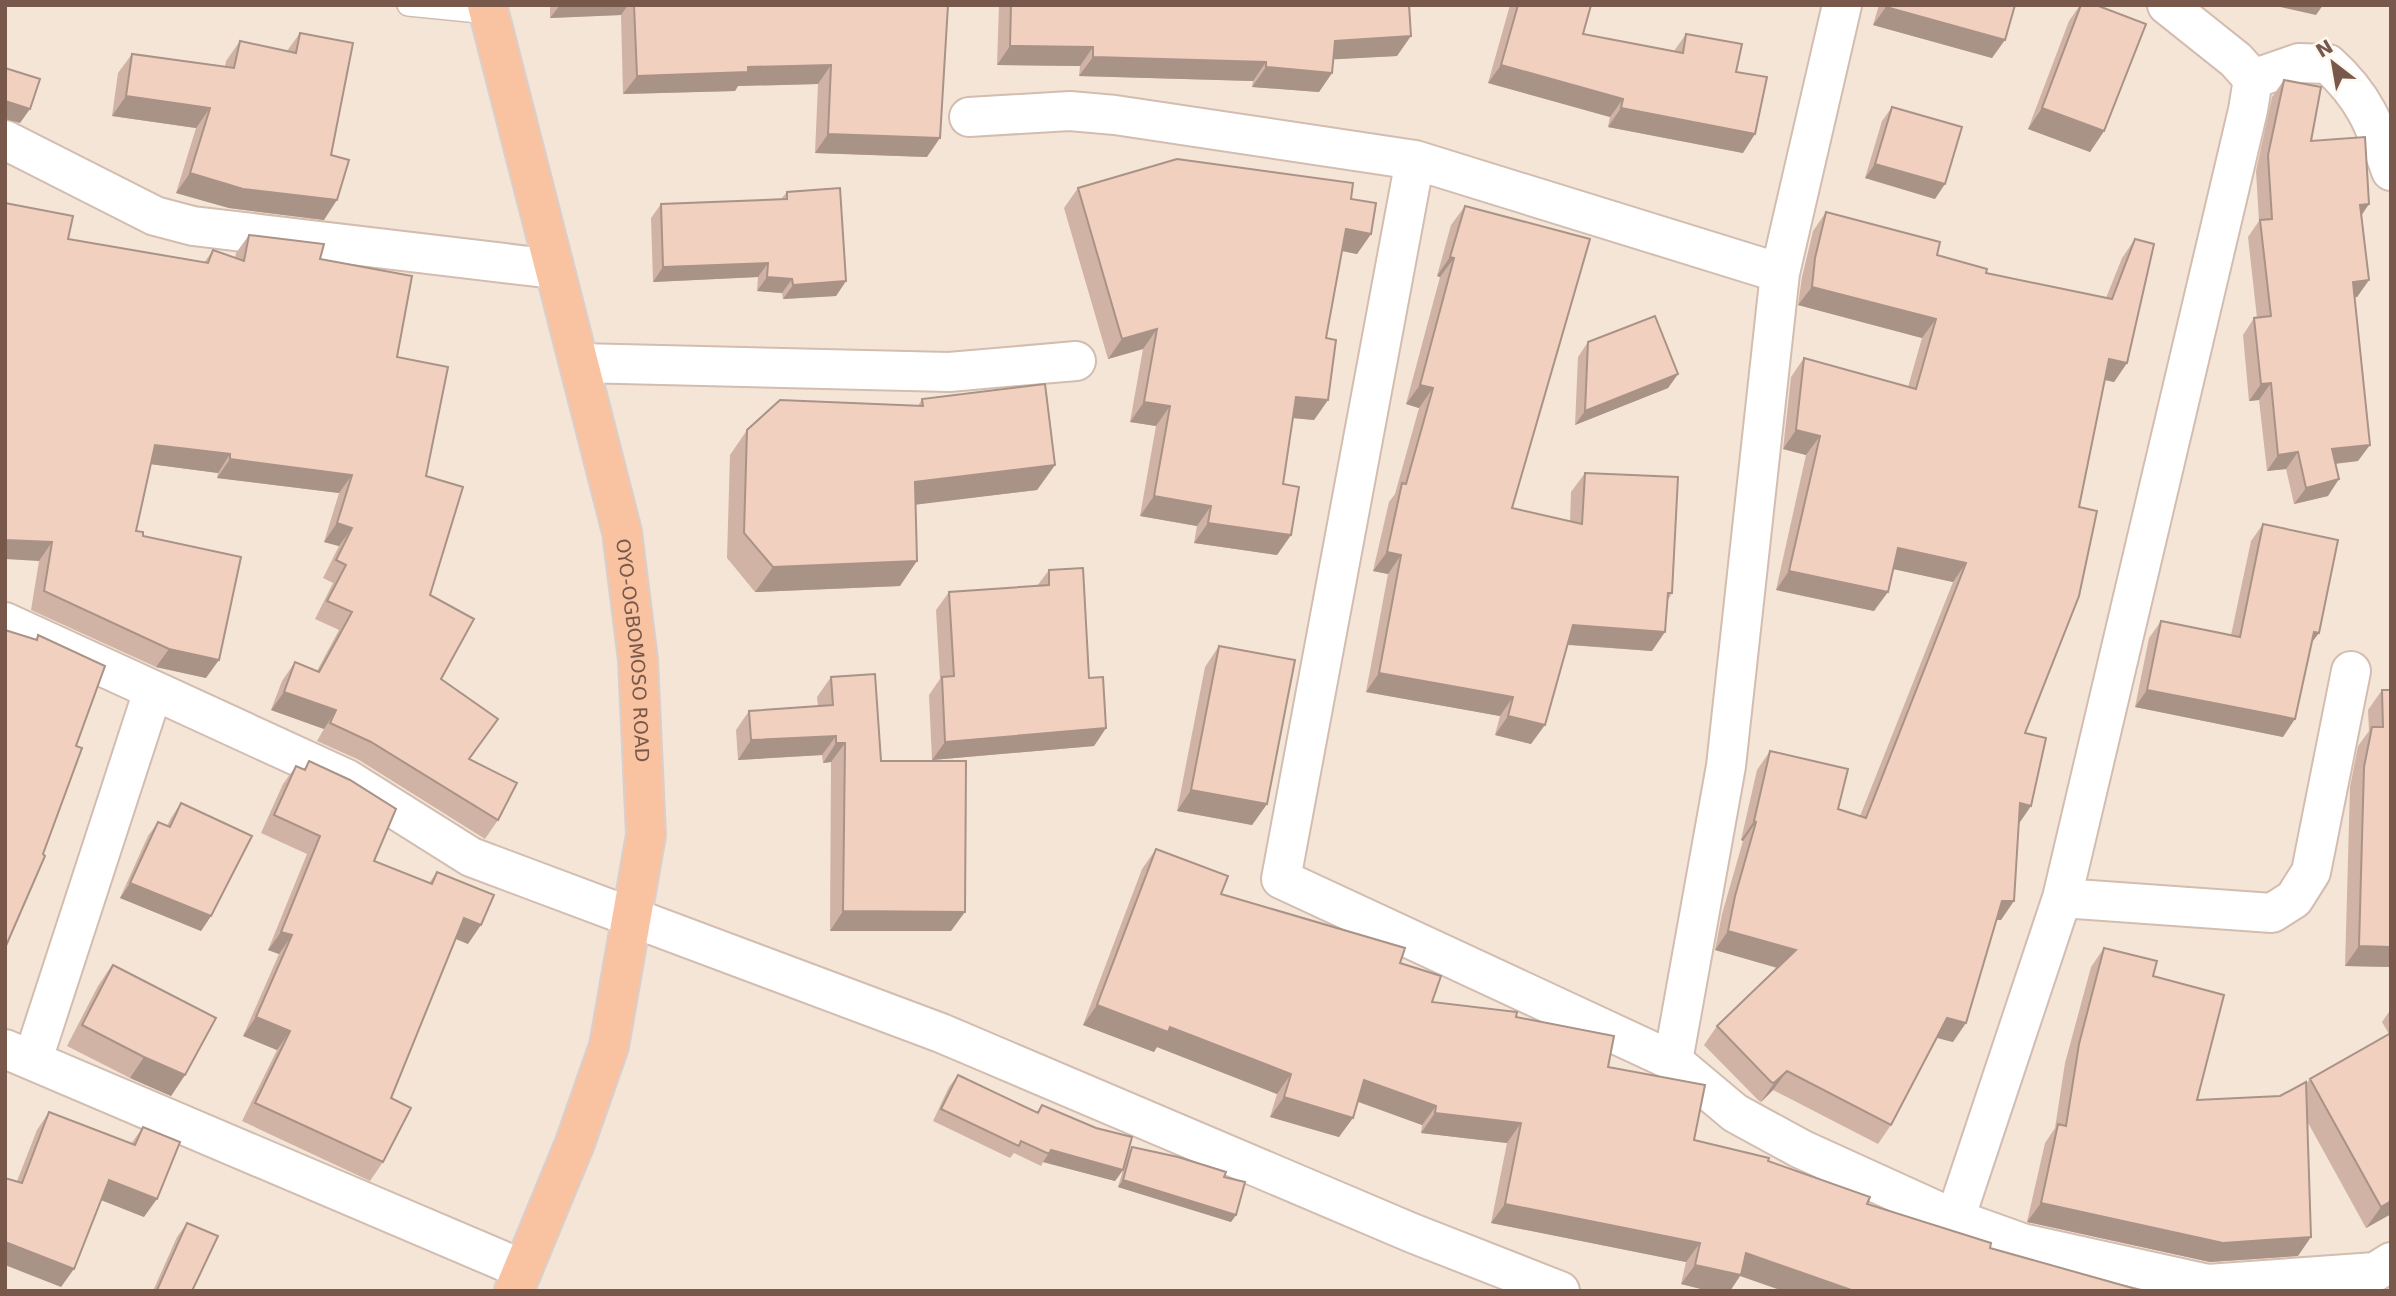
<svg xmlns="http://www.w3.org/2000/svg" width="2396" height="1296" font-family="'DejaVu Sans',sans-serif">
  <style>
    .residential { fill: #f5e5d6 }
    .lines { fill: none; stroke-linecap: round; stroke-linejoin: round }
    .service-casing { stroke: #d2bdb0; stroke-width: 24 }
    .minor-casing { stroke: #d2bdb0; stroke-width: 42 }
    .trunk-casing { stroke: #d9d0cd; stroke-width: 42 }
    .service { stroke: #fff; stroke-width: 21 }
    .minor { stroke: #fff; stroke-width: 38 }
    .trunk { stroke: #f9c2a0; stroke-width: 38 }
    .wall { fill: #d0b3a5 }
    .shaded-wall { fill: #a99286 }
    .building { fill: #f2d0c0; stroke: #a99286; stroke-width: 2 }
    .labels { text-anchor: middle; stroke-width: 7; stroke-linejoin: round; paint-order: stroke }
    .street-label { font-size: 19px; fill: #78584b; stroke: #fff8ef }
  </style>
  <rect width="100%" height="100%" fill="#fdf3e8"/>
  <path class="residential" d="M5,5H2391V1291H5Z"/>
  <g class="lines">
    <defs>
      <path id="service" d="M408,5L489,13"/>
      <path id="minor" d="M2253,79L2299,63L2328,64C2365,97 2375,126 2391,171
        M969,117L1070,111L1115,115L1415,160L1780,273L1726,766L1673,1061
        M5,140L155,216L193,226L554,269
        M1415,160L1281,879L1673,1061L1735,1113L1801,1149L1955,1219L2022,1243L2208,1284L2375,1272L2391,1262
        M1780,273L1842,5
        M579,363L949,372L1076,361
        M5,622L347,779L471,857L941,1033L1412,1233L1560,1291
        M2062,898L2272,913L2294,899L2311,872L2351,671
        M5,1049L522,1269
        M33,1059L153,691
        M1955,1219L2062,898L2248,110L2253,79L2236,60L2167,5"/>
      <g id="trunk">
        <path id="s1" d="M487,5L622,532L638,660L646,835L609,1046L575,1143L514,1291"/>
      </g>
    </defs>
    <use href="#service" class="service-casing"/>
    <use href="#minor" class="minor-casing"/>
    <use href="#trunk" class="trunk-casing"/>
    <use href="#service" class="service"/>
    <use href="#minor" class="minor"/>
    <use href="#trunk" class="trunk"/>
  </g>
  <path class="wall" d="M550,5H948L927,157L815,153L818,84L738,86L735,91L623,94L621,15L550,18Z
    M999,5H1409L1397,56L1334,59L1332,73L1319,92L1252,87L1253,81L1079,76L1080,66L997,65Z
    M1510,5H1591L1583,34L1674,51L1686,34L1736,72L1743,153L1608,127L1610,117L1488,83Z
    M1879,5H2015L1992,58L1873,25Z
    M2080,5H2096L2104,131L2090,152L2028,129L2069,21Z
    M300,33L331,155L324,220L229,208L176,193L196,128L112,116L118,73L132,54L225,66L226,61L240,41L287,51Z
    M2284,80L2311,141L2369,204L2362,215L2369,280L2357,297H2354L2358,461L2336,464L2328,496L2294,504L2286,469L2267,471L2259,400L2249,401L2243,335L2254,318H2257L2248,237L2259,221L2256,171L2272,97Z
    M1892,107L1935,199L1865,178L1882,121Z
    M1078,188L1351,199L1371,234L1357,254L1342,251L1326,338L1328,400L1314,420L1293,418L1283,484L1291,535L1277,555L1194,543L1197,526L1140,516L1156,426L1130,422L1143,349L1108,359L1064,208Z
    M787,192L846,281L836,296L783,299L782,293L757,291L758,277L653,282L651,218L661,204L781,199Z
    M1465,206L1512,508L1570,522L1571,492L1585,473L1672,593L1668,600L1652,651L1567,645L1531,744L1495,735L1500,716L1366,692L1388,574L1373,571L1389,502L1395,494L1419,408L1406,404L1440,277L1437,276L1451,225Z
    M1826,212L1986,273L2106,298L2122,258L2135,239L2127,363L2114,382L2105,380L2025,733L2019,824L2001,920H1996L1953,1042L1937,1038L1891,1125L1878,1144L1773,1090L1761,1102L1758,1100L1704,1045L1717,1026L1777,968L1715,950L1722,914L1743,841L1741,840L1757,770L1770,751L1838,809L1860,816L1953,582L1893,569L1874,611L1776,590L1806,455L1783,449L1791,377L1804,358L1908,387L1922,338L1798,305L1802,277L1813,231Z
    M249,235L320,259L397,357L426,476L430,595L441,679L470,759L498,820L485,839L359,760L317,741L324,729L271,710L282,681L295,662L317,671L339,630L315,619L333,583L323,578L339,546L324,542L339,493L217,478L218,473L151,464L136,531L143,536L206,678L156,667L31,610L39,561L68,239L204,263L213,250L235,258L236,253Z
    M1588,342L1678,374L1668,388L1575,425L1578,357Z
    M922,399L1055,465L1037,490L916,504L900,586L755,592L727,558L730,455L747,430L918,406Z
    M2263,524L2319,633L2311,643L2283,737L2135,707L2149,638L2161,621L2231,635L2251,541Z
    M1049,570L1089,678L1106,728L1094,746L932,760L929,695L940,679L936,610L949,592L1037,586Z
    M1219,646L1267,804L1252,825L1177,811L1205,667Z
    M831,677L881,761L951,931H830L831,762L823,763L822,755L738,760L736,730L749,711L818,706L817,697Z
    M2382,690H2391V967L2345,966L2350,787L2358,746L2369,731L2368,710Z
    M309,761L374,861L429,883L437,872L468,944L456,939L391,1098L383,1162L370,1181L242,1121L277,1050L243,1036L279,954L268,950L307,854L261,833L283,784L296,766L304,769Z
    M181,803L211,916L201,931L120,898L148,836L158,822L167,826L171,818Z
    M1156,849L1221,894L1400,963L1432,1002L1516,1017L1608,1067L1694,1140L1740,1276L1730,1291H1709L1681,1284L1686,1262L1491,1223L1507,1143L1421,1133L1422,1125L1358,1102L1339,1137L1270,1117L1277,1094L1157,1047L1154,1052L1083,1025L1142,869Z
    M2104,948L2153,976L2197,1100L2280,1096L2306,1084L2310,1079L2389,1034L2382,1022L2391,1009V1214L2366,1228L2307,1121L2298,1256L2210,1262L2027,1222L2045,1143L2055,1128L2065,1063L2091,967Z
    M112,965L185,1075L171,1096L130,1078L67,1046L98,986Z
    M958,1075L1037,1112L1042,1105L1127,1154L1132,1147L1224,1177L1236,1215L1231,1222L1118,1187L1123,1170L1115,1181L1043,1162L1041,1166L1014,1153L1010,1158L933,1121L949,1087Z
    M49,1112L131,1144L143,1127L144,1217L101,1200L61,1287L17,1181L37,1130Z
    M187,1223L192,1291H153L177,1237Z"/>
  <path class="shaded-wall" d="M560,5H628L621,15L550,18Z
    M2272,5H2323L2316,15Z
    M1886,7L2005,40L1992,58L1873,25Z
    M1411,36L1397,56L1322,60L1335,41Z
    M1010,46L1093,47L1080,66L997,65Z
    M1093,57L1266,62L1253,81L1079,76Z
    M831,65L818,84L738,86L735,91L623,94L637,76L748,67Z
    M1501,65L1623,99L1610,117L1488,83Z
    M1266,67L1332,73L1319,92L1252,87Z
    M126,96L210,108L196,128L112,116Z
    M5,101L30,109L20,123L5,119Z
    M1621,108L1755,134L1743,153L1608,127Z
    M2042,108L2104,131L2090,152L2028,129Z
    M828,134L940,138L927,157L815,153Z
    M1875,164L1945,184L1935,199L1865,178Z
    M190,173L337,200L324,220L229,208L176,193Z
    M2369,204L2357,221L2360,205Z
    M1346,229L1371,234L1357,254L1332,249Z
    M1450,257L1454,258L1440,277L1437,276Z
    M768,263L758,277L653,282L663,267Z
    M767,277L792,279L782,293L757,291Z
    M2369,280L2357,297L2341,299L2353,282Z
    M846,281L836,296L783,299L793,285Z
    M1812,287L1936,319L1922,338L1798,305Z
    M1157,329L1143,349L1108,359L1122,339Z
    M2109,359L2127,363L2114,382L2096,378Z
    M1678,374L1668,388L1575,425L1585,411Z
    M2271,383L2259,400L2249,401L2261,384Z
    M1420,385L1433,388L1419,408L1406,404Z
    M1296,397L1328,400L1314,420L1282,417Z
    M1144,402L1170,406L1156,426L1130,422Z
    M1796,430L1820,436L1806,455L1783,449Z
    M155,445L230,454L218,473L142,463Z
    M2370,445L2358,461L2321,465L2332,449Z
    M2298,452L2286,469L2267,471L2278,455Z
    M230,459L352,475L339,493L217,478Z
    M1055,465L1037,490L897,507L915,482Z
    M2339,479L2328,496L2294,504L2306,488Z
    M1154,496L1211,506L1197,526L1140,516Z
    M337,523L352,528L339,546L324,542Z
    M1208,523L1291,535L1277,555L1194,543Z
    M5,540L52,542L39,561L5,559Z
    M1898,548L1966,563L1953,582L1884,567Z
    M1387,552L1401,555L1388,574L1373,571Z
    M917,561L900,586L755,592L773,567Z
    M1789,571L1888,592L1874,611L1776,590Z
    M1573,625L1665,632L1652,651L1560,644Z
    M2314,632L2319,633L2306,650Z
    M169,649L219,660L206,678L156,667Z
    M1379,673L1513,697L1500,716L1366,692Z
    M2147,690L2295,719L2283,737L2135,707Z
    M284,692L336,710L324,729L271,710Z
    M1508,716L1545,725L1531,744L1495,735Z
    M1106,728L1094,746L932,760L945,742Z
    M836,736L822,755L738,760L751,740Z
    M836,743H845L831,762L823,763Z
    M1191,790L1267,804L1252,825L1177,811Z
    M2020,803L2031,806L2018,825Z
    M1754,821L1756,822L1743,841L1741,840Z
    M130,883L211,916L201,931L120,898Z
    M2002,901H2014L2001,920H1989Z
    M843,911L965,912L951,931H830Z
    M464,918L481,925L468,944L451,937Z
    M1728,931L1796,950L1782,969L1715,950Z
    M281,932L292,935L279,954L268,950Z
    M2359,946L2391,947V967L2345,966Z
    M1097,1005L1170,1027L1291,1074L1277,1094L1157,1047L1154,1052L1083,1025Z
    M256,1017L290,1031L277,1050L243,1036Z
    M1947,1018L1966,1023L1953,1042L1934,1037Z
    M144,1057L185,1075L171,1096L130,1078Z
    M1787,1071L1773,1090L1761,1102L1774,1083Z
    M1364,1080L1436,1106L1422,1125L1351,1099Z
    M1284,1097L1353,1118L1339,1137L1270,1117Z
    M1435,1113L1521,1123L1507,1143L1421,1133Z
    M1051,1150L1123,1170L1115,1181L1043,1162Z
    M109,1180L157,1199L144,1217L96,1198Z
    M1123,1180L1236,1215L1231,1222L1118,1187Z
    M2391,1201V1214L2366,1228L2381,1207Z
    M2041,1203L2311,1237L2298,1256L2210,1262L2027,1222Z
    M1505,1204L1700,1243L1686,1262L1491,1223Z
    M5,1242L74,1269L61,1287L5,1265Z
    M1746,1253L1854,1291H1783L1740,1276L1730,1291H1709L1681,1284L1695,1265Z"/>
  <path class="building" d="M634,5H948L940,138L828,134L831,65L748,67V72L637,76Z
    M1011,5H1409L1411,36L1335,41L1332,73L1266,67V62L1093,57V47L1010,46Z
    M1518,5H1591L1583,34L1683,53L1686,34L1742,44L1736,72L1767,77L1755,134L1621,108L1623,99L1501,65Z
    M1886,5H2015L2005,40L1886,7Z
    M2081,5H2096L2146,24L2104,131L2042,108Z
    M300,33L353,43L331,155L349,160L337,200L243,189L190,173L210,108L126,96L132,54L234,68L240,41L296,53Z
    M5,68L40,79L30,109L5,101Z
    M2284,80L2321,87L2311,141L2365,137L2369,204L2360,205L2369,280L2353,282L2370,445L2332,449L2339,479L2306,488L2298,452L2278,455L2271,383L2261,384L2254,318L2271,316L2260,220L2272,219L2268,155Z
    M1892,107L1962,127L1945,184L1875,164Z
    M1177,159L1353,183L1351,199L1376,203L1371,234L1346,229L1326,338L1336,340L1328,400L1296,397L1283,484L1299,487L1291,535L1208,523L1211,506L1154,496L1170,406L1144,402L1157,329L1122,339L1078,188Z
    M840,188L846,281L793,285L792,279L767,277L768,263L663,267L661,204L787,199V192Z
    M5,203L73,216L68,239L208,263L213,250L244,261L249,235L324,244L320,259L412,276L397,357L448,367L426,476L463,487L430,595L474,619L441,679L498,719L469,759L517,783L498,820L371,742L330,723L336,710L284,692L295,662L319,672L352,612L327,601L346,565L336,560L352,528L337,523L352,475L230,459V454L155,445L136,531L143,532V536L241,557L219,660L169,649L44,591L52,542L5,540Z
    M1465,206L1590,239L1512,508L1582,524L1585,473L1678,477L1672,593H1668L1665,632L1573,625L1545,725L1508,716L1513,697L1379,673L1401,555L1387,552L1402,483L1406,484L1433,388L1420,385L1454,258L1450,257Z
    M1826,212L1940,242L1937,255L1987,269L1986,273L2112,299L2135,239L2154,244L2127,363L2109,359L2079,507L2097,511L2079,596L2025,733L2046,738L2031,806L2020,803L2014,901H2002L1966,1023L1947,1018L1891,1125L1787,1071L1774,1083L1771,1082L1717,1026L1796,950L1728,931L1735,896L1756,822L1754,821L1770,751L1848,769L1838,809L1866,818L1966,563L1898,548L1888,592L1789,571L1820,436L1796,430L1804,358L1916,389L1936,319L1812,287L1815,258Z
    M1655,316L1678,374L1585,411L1588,342Z
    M1045,384L1055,465L915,482L917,561L773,567L744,533L747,430L780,400L923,406L922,399Z
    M2263,524L2338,540L2319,633L2314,632L2295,719L2147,690L2161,621L2240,637Z
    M1083,568L1089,678L1103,677L1106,728L945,742L942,677L954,676L949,592L1049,585V570Z
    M5,630L37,640L38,635L105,666L76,746L82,748L43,854L45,856L5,948Z
    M1219,646L1295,660L1267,804L1191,790Z
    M875,674L881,761H966L965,912L843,911L845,743H836V736L751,740L749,711L833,705L831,677Z
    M2382,690H2391V947L2359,946L2364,767L2372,727H2383Z
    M309,761L350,780L396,809L374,861L432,884L437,872L494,895L481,925L464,918L391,1098L411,1108L383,1162L255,1103L290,1031L256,1017L292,935L281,932L320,836L274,815L296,766L305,770Z
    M181,803L252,836L211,916L130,883L158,822L170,827Z
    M1156,849L1228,876L1221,894L1405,948L1400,963L1441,976L1432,1002L1517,1012L1516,1017L1614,1036L1608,1067L1705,1085L1694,1140L1769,1158L1768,1161L1870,1197L1867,1204L1991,1243L1990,1248L2143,1291H1854L1746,1253L1741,1275L1695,1265L1700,1243L1505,1204L1521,1123L1435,1113L1436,1106L1364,1080L1353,1118L1284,1097L1291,1074L1170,1027L1168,1032L1097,1005Z
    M2104,948L2157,961L2153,976L2224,995L2197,1100L2280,1096L2306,1082L2311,1237L2223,1243L2041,1203L2058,1124L2066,1126L2079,1044Z
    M113,965L216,1018L185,1075L144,1057L82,1025Z
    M2391,1033V1201L2381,1207L2310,1079Z
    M958,1075L1038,1113L1042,1105L1096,1128L1132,1137L1123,1170L1051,1150L1049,1154L1021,1141L1019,1146L941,1109Z
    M49,1112L135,1145L143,1127L180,1142L157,1199L109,1180L74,1269L5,1242V1178L22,1183Z
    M1132,1147L1178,1157L1226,1172L1224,1177L1245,1182L1236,1215L1123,1180Z
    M187,1223L218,1236L192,1291H159L157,1290Z"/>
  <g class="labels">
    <g class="street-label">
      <text dy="7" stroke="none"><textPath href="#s1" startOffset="663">OYO-OGBOMOSO ROAD</textPath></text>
    </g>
  </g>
  <rect width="2396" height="1296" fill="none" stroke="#78584b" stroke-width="14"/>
  <g transform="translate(2333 63) rotate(329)" stroke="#fff8ef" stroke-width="5" paint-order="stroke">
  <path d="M0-5L12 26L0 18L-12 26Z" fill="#78584b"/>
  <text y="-10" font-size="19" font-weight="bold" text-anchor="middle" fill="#78584b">N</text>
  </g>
</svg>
